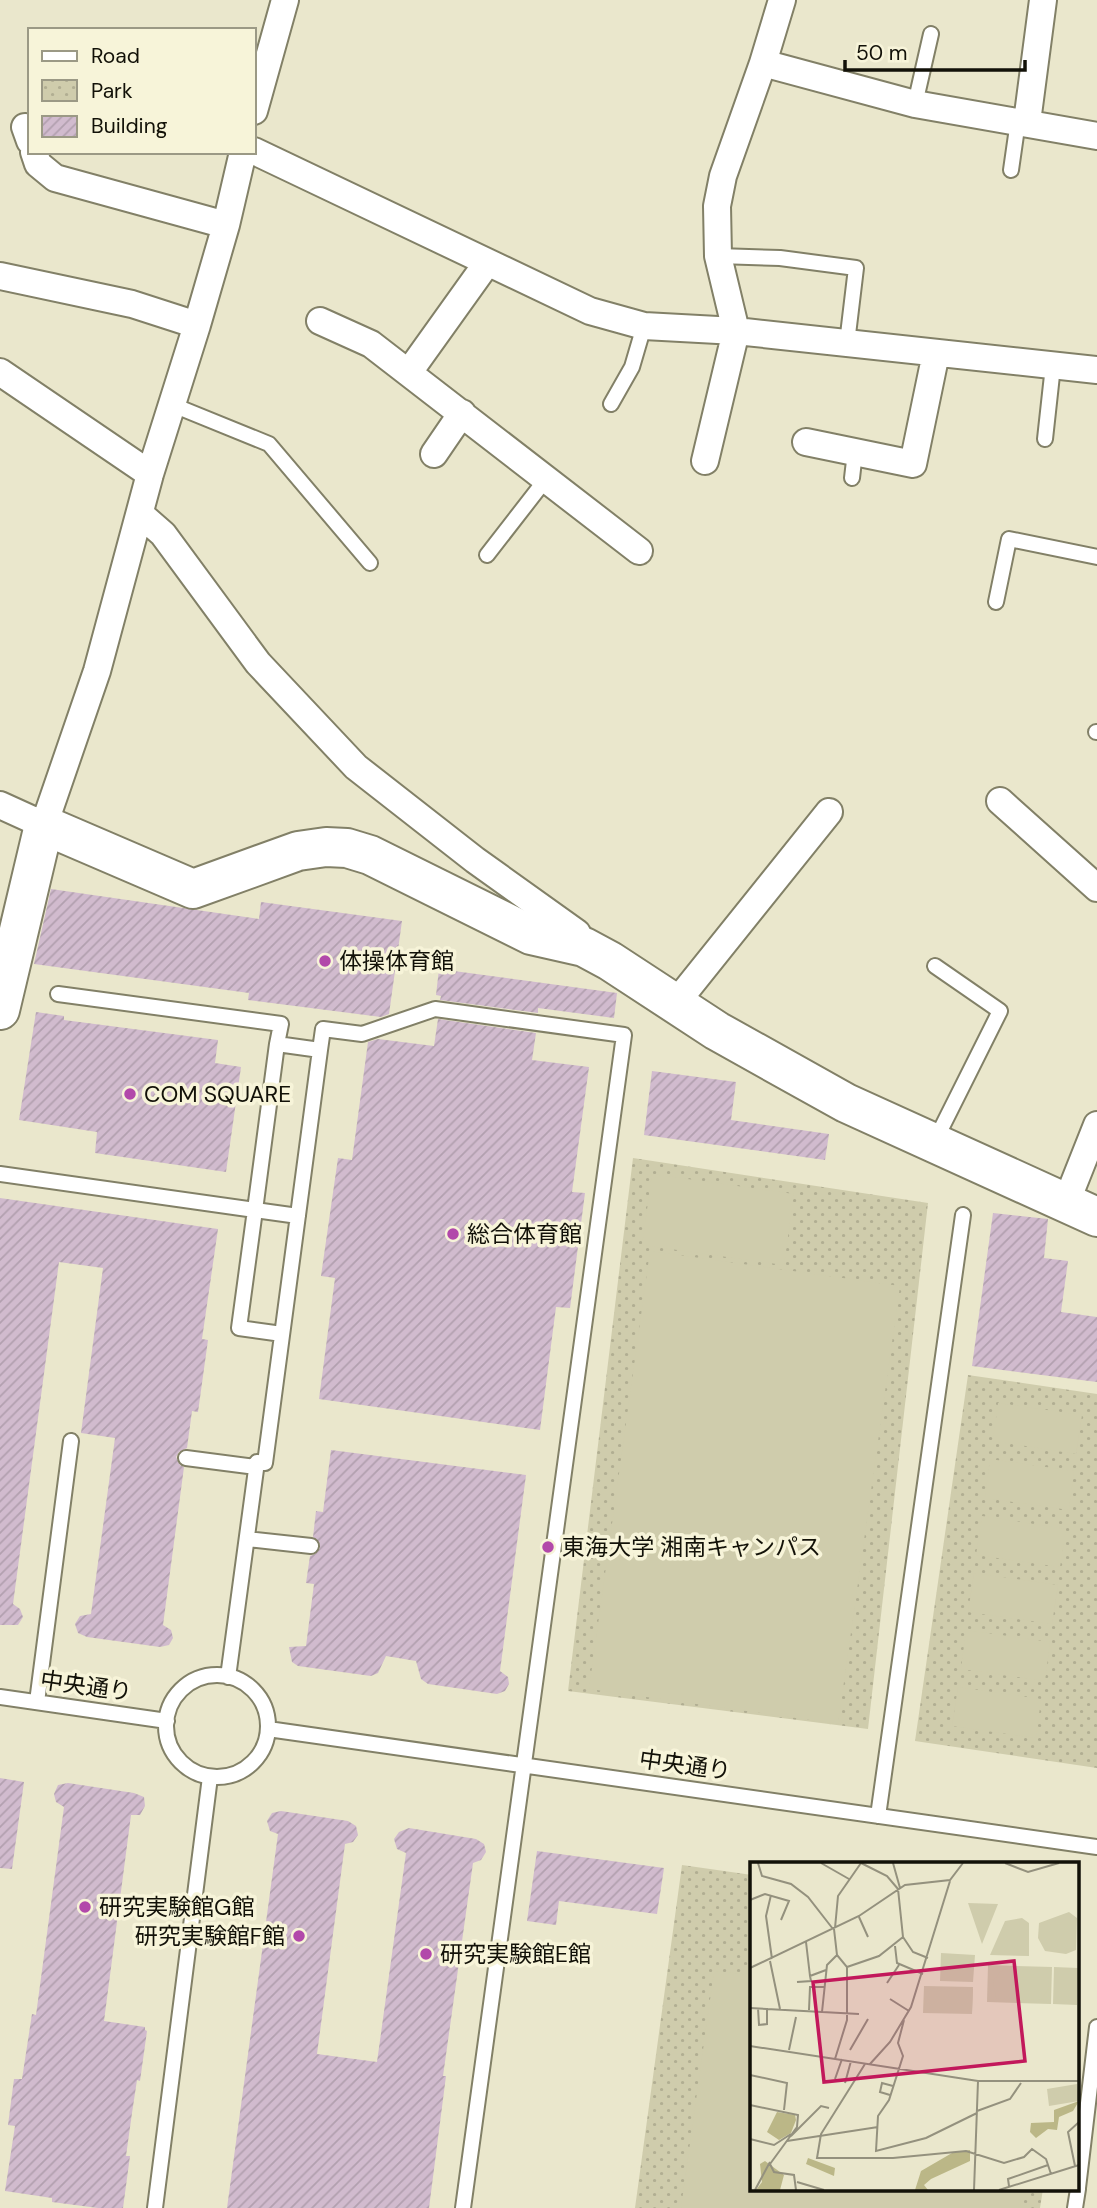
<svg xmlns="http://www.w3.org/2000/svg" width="1097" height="2208" font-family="'DM Sans','Noto Sans JP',sans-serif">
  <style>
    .park { fill: url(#park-dots) }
    .pitch { fill: #cfccac }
    .building { fill: url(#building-hatch) }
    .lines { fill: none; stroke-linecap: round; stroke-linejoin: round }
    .lane-casing { stroke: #828067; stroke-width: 18 }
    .street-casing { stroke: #828067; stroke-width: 30 }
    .secondary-casing { stroke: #828067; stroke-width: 42 }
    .lane { stroke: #fff; stroke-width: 14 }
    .street { stroke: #fff; stroke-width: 26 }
    .secondary { stroke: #fff; stroke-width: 38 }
    .poi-dot { fill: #b248aa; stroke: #f7f4d9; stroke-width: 2.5 }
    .labels { text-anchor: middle; stroke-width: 7; stroke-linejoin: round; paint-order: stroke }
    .poi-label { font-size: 23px; fill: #121108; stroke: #f7f4d9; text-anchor: start }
    .street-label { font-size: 23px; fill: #121108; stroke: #f7f4d9 }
    .inset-road { fill: none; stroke: #94917e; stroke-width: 2 }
    .view { fill: #c2185b; fill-opacity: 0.15; stroke: #c2185b; stroke-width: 3.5 }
    .inset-edge { fill: none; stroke: #121108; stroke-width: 3.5 }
  </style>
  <defs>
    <pattern id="park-dots" width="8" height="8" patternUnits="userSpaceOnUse" patternTransform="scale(1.75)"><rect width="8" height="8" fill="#cfccac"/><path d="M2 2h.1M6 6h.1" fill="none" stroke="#b1ae92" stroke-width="1.8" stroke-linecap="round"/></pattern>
    <pattern id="building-hatch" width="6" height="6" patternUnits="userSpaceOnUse" patternTransform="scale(1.75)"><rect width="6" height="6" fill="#d1bbce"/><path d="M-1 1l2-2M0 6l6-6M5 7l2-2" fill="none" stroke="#b2a0af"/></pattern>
  </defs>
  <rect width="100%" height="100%" fill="#eae7cc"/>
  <path class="park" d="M633,1158L928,1203L868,1729L568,1691Z
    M968,1375L1097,1394V1768L915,1741Z
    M682,1865L752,1875V2189H1043L1040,2208H635Z"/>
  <path class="pitch" d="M652,1174L794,1194L784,1265L642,1245Z
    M650,1251L900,1286L838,1724L589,1689Z
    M998,1403L1082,1415L1076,1454L993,1441Z
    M990,1459L1074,1471L1069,1510L985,1498Z
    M982,1516L1066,1529L1060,1567L976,1555Z
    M974,1573L1058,1585L1052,1624L968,1612Z
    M966,1630L1050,1642L1045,1681L961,1669Z
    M958,1687L1041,1699L1036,1738L952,1726Z
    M714,1971L752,1975V2189H1022L1020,2208H681Z"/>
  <path class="building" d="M51,889L259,919L261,902L402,921L389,1014L381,1017L248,1000L249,993L34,964Z
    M439,969L617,993L614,1018L538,1008V1013L440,1000L441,996L436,995Z
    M36,1012L64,1016V1020L218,1040L215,1063L241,1067L226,1172L95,1153L97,1132L19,1120Z
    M438,1019L536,1033L532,1060L589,1067L572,1192L585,1193L570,1308L556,1307L540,1430L319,1399L335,1278L321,1276L338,1158L352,1160L368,1042L378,1039L434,1046Z
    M652,1071L736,1082L731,1120L829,1134L825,1160L644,1135Z
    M0,1198L218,1229L202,1339L208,1340L198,1412L192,1411L187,1448L179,1452L176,1457L180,1465L184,1467L163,1625L171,1630L173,1638L169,1645L160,1647L87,1637L78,1633L75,1624L80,1616L91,1614L115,1438L81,1433L103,1268L59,1262L13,1604L20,1609L23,1617L18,1625H0Z
    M993,1213L1048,1219L1044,1258L1068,1261L1061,1312L1097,1317V1382L972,1366Z
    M331,1450L526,1475L500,1671L508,1677L509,1684L505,1691L497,1694L428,1684L421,1679L416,1661L386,1656L378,1673L371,1676L298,1666L292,1662L289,1647L306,1646L314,1584L306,1583L310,1556L315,1554L320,1548L319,1542L313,1537L316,1511L323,1512Z
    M0,1778L24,1782L12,1869L0,1868Z
    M68,1783L134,1793L144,1797L145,1806L140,1815H131L104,2021L145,2027V2030L147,2031L140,2081L137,2080L132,2113L126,2156H130L123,2208H98L52,2202V2198L5,2191L15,2126L8,2125L14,2079H22L32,2014L36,2015L64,1807L56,1802L54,1794L58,1785Z
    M281,1811L348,1821L356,1826L358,1835L353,1842L345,1844L317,2054L377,2062L406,1853L397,1849L394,1839L399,1832L409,1828L476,1839L484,1844L486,1852L481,1860L473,1863L443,2076H446L429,2208H227L278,1834L270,1831L267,1821L272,1813Z
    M537,1851L664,1868L657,1914L559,1901L556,1925L527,1921Z"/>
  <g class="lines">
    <defs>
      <path id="lane" d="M915,104L931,34
        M1011,170L1018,121
        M718,256L780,258L856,268L847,343
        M611,404L632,367L644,326
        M173,405L269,444L370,563
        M1045,439L1053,366
        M852,478L855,452
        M487,555L546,479
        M996,602L1009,539L1097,557
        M1096,732H1097
        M935,966L1000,1011L935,1141
        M58,994L281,1024L277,1044
        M320,1050L323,1029L362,1034L435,1009L624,1035L463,2208
        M0,1174L255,1210L239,1328L282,1334
        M186,1458L256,1467
        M247,1539L311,1546
        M166 1726a51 51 0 1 1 102 0a51 51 0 1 1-102 0Z
        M228,1677L257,1462L265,1463L320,1050L277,1044L255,1210L298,1216
        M0,1697L167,1721
        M37,1702L71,1441
        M268,1729L1097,1847
        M878,1816L963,1215
        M1078,2188L1097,2027
        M155,2208L210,1777
        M1075,2208L1078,2189"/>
      <path id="street" d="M763,63L915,104L1097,136
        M254,111L285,0
        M1027,122L1043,0
        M25,127L30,141
        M254,151L590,311L644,326L736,331L1097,370
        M34,152L38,164L55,178L226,225
        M0,276L132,304L197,325
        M320,321L371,344L639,551
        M0,372L150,474
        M409,372L487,263
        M806,442L913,464L936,353
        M434,454L462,413
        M705,461L736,331L718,256L717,206L723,176L763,63L782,0
        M140,514L163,534L258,663L356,767L475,860L577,933L584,947
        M1000,801L1097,888
        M0,805L44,825L97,671L150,474L197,325L226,225L243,152
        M675,1004L829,812
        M1066,1203L1097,1125"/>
      <path id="secondary" d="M0,1010L44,825L193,889L298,851L326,847L347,848L370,855L531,935L584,947L610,961L717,1031L846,1103L1097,1217"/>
    </defs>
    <use href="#lane" class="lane-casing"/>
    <use href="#street" class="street-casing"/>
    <use href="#secondary" class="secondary-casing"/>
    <use href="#lane" class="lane"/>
    <use href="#street" class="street"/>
    <use href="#secondary" class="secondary"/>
  </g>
  <g class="poi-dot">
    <circle cx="325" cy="961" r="7"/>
    <circle cx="130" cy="1094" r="7"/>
    <circle cx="453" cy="1234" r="7"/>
    <circle cx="548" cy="1547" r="7"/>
    <circle cx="85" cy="1907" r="7"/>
    <circle cx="299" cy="1936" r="7"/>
    <circle cx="426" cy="1954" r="7"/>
  </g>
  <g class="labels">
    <g class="poi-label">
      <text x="339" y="969">体操体育館</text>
      <text x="144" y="1102">COM SQUARE</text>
      <text x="467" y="1242">総合体育館</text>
      <text x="562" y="1555">東海大学 湘南キャンパス</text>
      <text x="99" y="1915">研究実験館G館</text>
      <text x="285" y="1944" text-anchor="end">研究実験館F館</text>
      <text x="440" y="1962">研究実験館E館</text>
    </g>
    <g class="street-label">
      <text transform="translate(86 1686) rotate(8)" y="8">中央通り</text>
      <text transform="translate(685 1765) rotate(8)" y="8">中央通り</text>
    </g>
  </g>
  <g transform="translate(750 1862)">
    <rect width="329" height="329" fill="#eae7cc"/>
    <path d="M218,41L248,42L232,82ZM272,56L279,61V94L240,93L255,59Z" fill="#cfccac"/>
    <path d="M329,239L323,249L309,255L307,268L298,267L286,276L280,270L281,261L304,260V248ZM27,250L45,253L46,258L41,271L29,278L17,270ZM220,288V299L181,317L174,323L178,328H165L171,309L202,291ZM58,296L85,306L84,314L56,302ZM15,299L34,313L30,328H6L12,320L10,302Z" fill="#bbb787"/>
    <path d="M191,91L225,93L223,120L190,119ZM238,103L302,105L301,142L237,140ZM174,124L223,125L222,152L173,151Z" fill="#cfccac"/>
    <path d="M319,50L327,56L326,88L316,92L295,89L288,76L289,61ZM304,105L328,106L327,143L303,142ZM253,107L291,108L298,115L299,126L291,138L246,136L243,119ZM182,126L223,127L222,150H174L175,136H182ZM327,222L329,239L299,244L297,227Z" fill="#cfccac"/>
    <path class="inset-road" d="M8,1L12,14L41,22L58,35L83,67M71,1L99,17M111,1L137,14L148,27L153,75L163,90L178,96M143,1L150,26M255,1L278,10L309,1M21,33L16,54L22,97M0,38L15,32L39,39L31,58M109,55L118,75M85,66L88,34L111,1M84,67L87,93L97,105V158L85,197M56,80L60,114M145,84L147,101L173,112M20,99L30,147M97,105L129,94L153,75M0,106L109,54L155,23L200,18L213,1M47,120L61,119L60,114L76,108M137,121L149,103M140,137L159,149M0,146L109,152M8,146L9,163L17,162V146M59,148L60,125H75M72,150L77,103L87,93M154,158L148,181L153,194L139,238L128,254L126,289L176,276L227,251M0,184L228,219H329M39,188L46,155M100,188L118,157M115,202L71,272L67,296H143L216,289L254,301L274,295L282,287L296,297L301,312M120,202L140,180L161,145L200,19M0,213L37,221L34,248M85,217L92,197M95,221L101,199M140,233L130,230L132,221L143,224M0,243L48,253L47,265L20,302L24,310L44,313L46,328M227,249L260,237L271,221M41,274L71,244L79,246M0,277L24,283L41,272M37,279L128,265M325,304L318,270L329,260M47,320L74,328M259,324L258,317L298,303M5,328L20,300M224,328L228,219M249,328L329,303"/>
    <path class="view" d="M264,99L275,199L74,220L63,120Z"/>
    <rect width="329" height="329" class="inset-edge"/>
  </g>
  <rect x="28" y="28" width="228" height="126" fill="#f7f4d9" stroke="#9b9985" stroke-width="2"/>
  <rect x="42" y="51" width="35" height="10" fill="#ffffff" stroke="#9b9985" stroke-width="2"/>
  <text x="91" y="63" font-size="21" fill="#121108">Road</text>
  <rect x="42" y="80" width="35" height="21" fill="url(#park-dots)" stroke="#9b9985" stroke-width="2"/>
  <text x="91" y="98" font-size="21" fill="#121108">Park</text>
  <rect x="42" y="116" width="35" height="21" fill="url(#building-hatch)" stroke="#9b9985" stroke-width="2"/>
  <text x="91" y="133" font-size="21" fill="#121108">Building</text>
  <path d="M845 60v10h180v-10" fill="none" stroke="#121108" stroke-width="3.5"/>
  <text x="856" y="60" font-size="21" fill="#121108" stroke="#f7f4d9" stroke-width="5" paint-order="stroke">50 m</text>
</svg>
